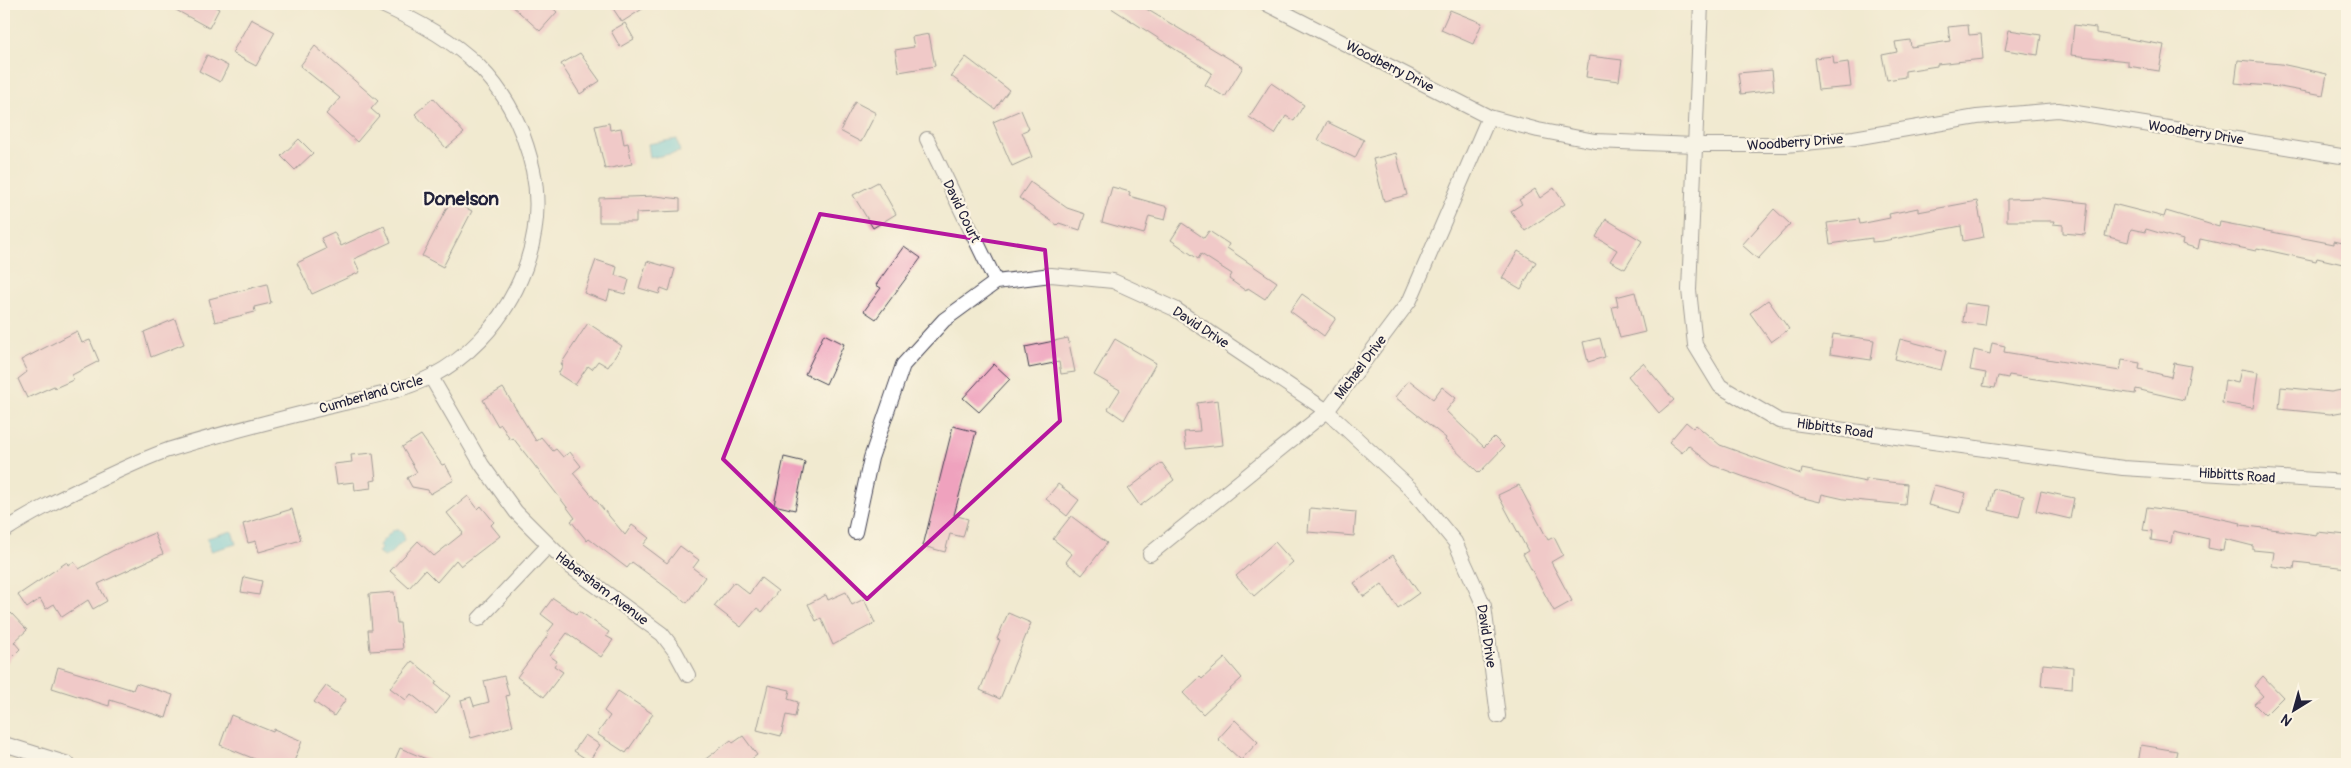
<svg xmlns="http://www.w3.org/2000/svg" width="2351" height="768" font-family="Pangolin,sans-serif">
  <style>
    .water { fill: #5fc8dc; stroke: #40758c }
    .building { fill: #efa2be }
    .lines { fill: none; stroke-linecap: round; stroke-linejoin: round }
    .street-casing { stroke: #414051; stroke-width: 16 }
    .street { stroke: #fff; stroke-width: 14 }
    .marked { fill: none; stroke: #b5179e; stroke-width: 4; stroke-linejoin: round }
    .labels { text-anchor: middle; stroke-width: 4.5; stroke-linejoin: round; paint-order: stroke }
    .street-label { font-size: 14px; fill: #22223b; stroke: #fcf5e5 }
    .district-label { font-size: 19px; font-weight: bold; fill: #22223b; stroke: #fcf5e5 }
  </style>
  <rect width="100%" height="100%" fill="#fcf5e5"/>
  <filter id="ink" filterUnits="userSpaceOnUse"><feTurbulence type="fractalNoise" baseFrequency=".02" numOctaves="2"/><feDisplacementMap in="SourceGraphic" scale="10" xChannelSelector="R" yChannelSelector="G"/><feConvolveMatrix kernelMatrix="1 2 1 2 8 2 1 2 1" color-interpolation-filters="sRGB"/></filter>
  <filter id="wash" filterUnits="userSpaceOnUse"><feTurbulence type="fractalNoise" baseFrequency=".0096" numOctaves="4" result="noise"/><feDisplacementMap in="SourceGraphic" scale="20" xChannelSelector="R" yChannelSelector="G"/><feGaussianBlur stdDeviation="1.12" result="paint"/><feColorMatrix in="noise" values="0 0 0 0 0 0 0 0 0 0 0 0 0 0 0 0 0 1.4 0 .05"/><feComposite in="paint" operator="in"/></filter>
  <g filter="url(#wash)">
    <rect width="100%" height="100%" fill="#f1ead0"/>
    <path class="water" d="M677,139L680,152L650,158L648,144Z
      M393,530H399L404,535V540L390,554L384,557L378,552L381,549L379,545Z
      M232,531L236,544L211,551L207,538Z"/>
    <g id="blocks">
      <path class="building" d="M165,4H209L219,9L209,28Z
        M510,4H548L557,12L540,31Z
        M610,4H650L622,22Z
        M1105,4H1138L1243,67L1225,97L1205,85L1212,73Z
        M1450,10L1482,23L1473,44L1441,30Z
        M251,19L275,32L256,66L232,53Z
        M625,23L634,39L620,47L611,31Z
        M1968,25L1969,35L1981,34L1983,59L1937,64V66L1905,71V77L1887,80L1882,55L1897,52L1895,42L1910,40L1911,47L1950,41L1948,27Z
        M2074,25L2096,28V33L2164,45L2159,71L2128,66V61L2071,55Z
        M2009,30L2041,35L2038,55L2005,50Z
        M929,34L935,66L899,72L895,50L914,47L912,37Z
        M315,46L378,101L371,109L379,116L357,142L326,114L340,98L300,66Z
        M580,53L600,81L580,94L561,64Z
        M207,55L228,66L220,82L199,71Z
        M1589,56L1622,60L1619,81L1586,77Z
        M1833,56L1834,64L1848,62L1851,87L1818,90L1814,58Z
        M966,57L1009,90L995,109L951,76Z
        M2238,60L2281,64L2327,74L2323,95L2280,87L2235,83Z
        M1772,70L1774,90L1741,94L1738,73Z
        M1271,83L1304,105L1294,121L1286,116L1275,134L1249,117Z
        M433,98L464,133L446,148L415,114Z
        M855,102L876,113L861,142L840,131Z
        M1021,110L1029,129L1022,132L1032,157L1012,166L993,122Z
        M1327,122L1364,140L1355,158L1318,140Z
        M609,123L610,130L621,128L624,144L628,143L632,164L605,169L595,126Z
        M299,139L313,153L295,170L281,156Z
        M1396,153L1407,195L1384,201L1373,159Z
        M878,182L896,214L873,228L853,195Z
        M1030,182L1067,208L1085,214L1080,230L1059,223L1057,225L1019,198Z
        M1112,187L1130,192L1129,196L1168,207L1165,220L1149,216L1144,234L1102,222Z
        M1554,188L1565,204L1525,231L1511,211L1522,204L1519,200L1535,189L1540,198Z
        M656,196L680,199V211L636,213V222H599V198Z
        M2042,198L2088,203L2085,235L2063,233V225L2053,224L2054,221H2007V199Z
        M451,200L472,211L443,267L422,256Z
        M1977,201L1984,237L1963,241L1961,226L1883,241L1872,242V238L1830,244L1827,223L1859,219L1860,224L1890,218L1889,214L1918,208V212Z
        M2113,204L2164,217L2166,211L2219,227L2220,222L2334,244V241L2347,244V265L2317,258L2316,261L2257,248L2256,251L2200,239L2198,249L2182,244L2183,240L2146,229L2145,232L2131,229L2128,242L2105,236Z
        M1774,209L1790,224L1758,259L1742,245Z
        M1606,219L1642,241L1625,269L1610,261L1617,250L1596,237Z
        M1182,223L1204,238L1209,231L1229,244L1227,248L1277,282L1265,299L1248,288L1246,291L1229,279L1232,274L1201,254L1198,259L1171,240Z
        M384,226L391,242L354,259L360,272L312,294L297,263L326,249L321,238L334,232L341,246Z
        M904,246L921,258L876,319L864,311L881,288L876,285Z
        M1518,251L1536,262L1521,289L1502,278Z
        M596,260L617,267L615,275L629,280L625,294L610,290L607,301L584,293Z
        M647,261L675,269L669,291L661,288L659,294L639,288Z
        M267,284L271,303L254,307L255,312L215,322L209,299Z
        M1635,292L1645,332L1620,338L1612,307L1618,306L1616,297Z
        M1302,294L1336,318L1324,336L1290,311Z
        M1768,300L1789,329L1771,342L1750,313Z
        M1965,303L1988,306L1985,325L1963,322Z
        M175,319L184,344L151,357L144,332Z
        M588,323L622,346L608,367L598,361L592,369L588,366L575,385L558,374L563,365L561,364Z
        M77,331L82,343L90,340L99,361L72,375L73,380L55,388L54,386L27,398L18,379L27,372L21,360Z
        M824,334L844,344L826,384L805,374Z
        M1833,334L1874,340L1871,360L1830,354Z
        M1068,338L1075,372L1061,374L1059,362L1029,368L1025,347Z
        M1600,338L1605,357L1588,362L1583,342Z
        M1115,339L1156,363L1124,420L1108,409L1120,390L1094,375Z
        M1900,339L1946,351L1941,370L1895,359Z
        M1992,343L2005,346L2004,352L2120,371L2122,360L2140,363L2139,369L2171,377L2174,363L2191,366L2184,400L2136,389L2135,394L2009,375L2008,378L1998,376L1995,388L1983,386L1986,373L1970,370L1974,350L1990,354Z
        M1643,363L1674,400L1659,413L1628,376Z
        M994,364L1010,379L979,412L963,398Z
        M2241,369L2258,372L2253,408L2222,403L2225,380L2238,383Z
        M1409,380L1433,399L1442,387L1456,398L1446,411L1484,447L1494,437L1504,447L1479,473L1445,440L1446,438L1395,397Z
        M2281,387L2331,392L2347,389V411L2330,414L2279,409Z
        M503,388L536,441L541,437L553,451L556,449L563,457L570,452L581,466L573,473L625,535L632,525L649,538L643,545L667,563L680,546L699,560L693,568L705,577L687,603L632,562L627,568L589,539L587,541L571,521L575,518L563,502L513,438L510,440L501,424L498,426L483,400Z
        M1218,400L1223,445L1186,449L1184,432L1200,431L1197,403Z
        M1686,422L1693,428L1696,425L1720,445L1801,474L1802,469L1866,482V479L1907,484L1905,505L1844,499L1822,494L1820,502L1796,496L1712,465L1688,445L1682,453L1669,442Z
        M953,426L976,432L954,515L968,519L963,537L950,534L945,552L923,546Z
        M421,435L442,465L445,464L454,480L430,494L428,490L412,487L407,478L417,472L402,447Z
        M373,453L376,480L370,481L371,488L355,490L354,482L337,484L334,464L352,462L351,455Z
        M784,457L805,462L795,510L774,505Z
        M1162,463L1174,480L1140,506L1128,489Z
        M1058,484L1079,500L1067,516L1046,499Z
        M1519,485L1548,540L1554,537L1563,555L1551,562L1572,601L1554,611L1523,554L1528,551L1498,495Z
        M1934,485L1966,493L1960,513L1928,505Z
        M1994,489L2024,496L2019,517L1989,510Z
        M2041,491L2074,498L2070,519L2036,511Z
        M468,496L478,509L481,506L494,522L491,525L500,536L461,566L456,560L437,582L425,570L409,588L390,571L418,541L434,556L463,533L447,513Z
        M2147,507L2199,514L2241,523L2240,525L2317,535V532L2347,535V568L2295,562L2294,569L2272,566L2274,552L2253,550V546L2225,539L2223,551L2208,548L2209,539L2173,531L2171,543L2151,540L2152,531L2143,530Z
        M1310,508L1356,512L1354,536L1308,532Z
        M292,509L301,540L259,552L256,541L248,543L243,524Z
        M1071,516L1107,543L1082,575L1066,562L1072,554L1053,539Z
        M154,533L163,554L98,584L107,601L93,609L88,600L62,617L54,604L46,609L40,599L27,608L18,595L67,562L68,565L74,562L79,569L112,551Z
        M1275,542L1293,562L1254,596L1236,576Z
        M1393,555L1419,593L1398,608L1382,584L1364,597L1354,583Z
        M244,577L262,581L259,595L241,592Z
        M761,578L778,591L762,612L757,608L741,627L714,606L734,582L749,594Z
        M394,592L397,623H400L403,649L370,651L368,630H372L369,594Z
        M846,592L852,605L864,599L875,623L833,645L821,618L816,621L808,604L826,595L828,600Z
        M553,598L577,614L579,611L609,632L606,636L613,640L601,657L567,633L550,656L557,661L554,666L563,672L544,697L517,677L549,634L547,633L554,624L541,614Z
        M11,613L27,630L14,642L20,649L4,665V620Z
        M1008,613L1031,623L1000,699L980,690L1000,640L997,639Z
        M1225,658L1242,678L1203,714L1183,693L1200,677L1202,679Z
        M412,661L437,681L435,684L450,696L436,714L411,694L406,700L390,688Z
        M2043,664L2073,667L2072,689L2041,686Z
        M58,667L133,690L136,683L173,695L166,718L110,700L109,706L52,688Z
        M504,676L509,695L506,696L513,726L471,738L461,700L471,697L474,706L489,702L484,681Z
        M2263,676L2283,697L2265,715L2254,704L2263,696L2254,686Z
        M768,685L790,690L788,699L798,702L795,717L786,715L781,736L757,730Z
        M326,686L346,699L334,716L314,702Z
        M618,691L653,714L626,753L597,734L610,716L604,711Z
        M231,715L273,732L274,729L302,741L293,764H267L220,745Z
        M1235,720L1258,742L1241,760L1218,739Z
        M585,735L600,745L589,761L574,751Z
        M743,736L757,755L745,764H699L731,740L733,743Z
        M2141,745L2177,751L2174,764H2138Z
        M400,748L438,764H393Z"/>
    </g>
  </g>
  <g filter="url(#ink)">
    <use href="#blocks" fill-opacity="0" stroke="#414051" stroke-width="1"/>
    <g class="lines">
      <defs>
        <path id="street" d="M1267,4L1489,117L1538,130L1595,141L1695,145H1786L1854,138L1977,117L2058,110L2347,157
          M1701,4L1689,290L1695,345L1720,386L1779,421L2123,468L2347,482
          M927,139L996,282
          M431,377L482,465L516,512L571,567L662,634L675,651L688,675
          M4,531C34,511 66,496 99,480C122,469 145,458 168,450C219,434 272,421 323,408C359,399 399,393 432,376C504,339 550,250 533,170C513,79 460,40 380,4
          M855,532L871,458L903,365L944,320L996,282L1051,275L1113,281L1175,309L1327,411L1413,491L1455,542L1484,606L1498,716
          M1150,554L1327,411L1410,300L1489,117
          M479,619L548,546
          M4,744L68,764"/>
      </defs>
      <use href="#street" class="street-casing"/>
      <use href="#street" class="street"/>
    </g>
  </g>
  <path d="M0 0H2351V768H0ZM820,214L1045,250L1060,421L867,599L723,459Z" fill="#f1ead0" fill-opacity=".55" fill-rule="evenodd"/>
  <path class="marked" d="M820,214L1045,250L1060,421L867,599L723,459Z"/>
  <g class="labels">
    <g class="street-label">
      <text transform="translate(1390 66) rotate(27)" y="5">Woodberry Drive</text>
      <text transform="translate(2196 132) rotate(9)" y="5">Woodberry Drive</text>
      <text transform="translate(1795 142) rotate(-4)" y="5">Woodberry Drive</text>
      <text transform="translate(962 211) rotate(64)" y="5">David Court</text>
      <text transform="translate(1201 327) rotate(33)" y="5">David Drive</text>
      <text transform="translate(1360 367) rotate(-53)" y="5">Michael Drive</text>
      <text transform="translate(371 394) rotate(-16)" y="5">Cumberland Circle</text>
      <text transform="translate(1835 428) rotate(8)" y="5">Hibbitts Road</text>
      <text transform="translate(2237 475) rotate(4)" y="5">Hibbitts Road</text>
      <text transform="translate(602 588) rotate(37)" y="5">Habersham Avenue</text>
      <text transform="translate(1487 636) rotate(81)" y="5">David Drive</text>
    </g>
    <g class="district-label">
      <text x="461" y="205">Donelson</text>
    </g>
  </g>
  <rect width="2351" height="768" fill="none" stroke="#fcf5e5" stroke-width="20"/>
  <g transform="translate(2294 710) rotate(217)" stroke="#fcf5e5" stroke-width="4" paint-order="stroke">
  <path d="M0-4L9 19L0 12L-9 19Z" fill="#22223b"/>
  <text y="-8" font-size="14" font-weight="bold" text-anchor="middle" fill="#22223b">N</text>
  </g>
</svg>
